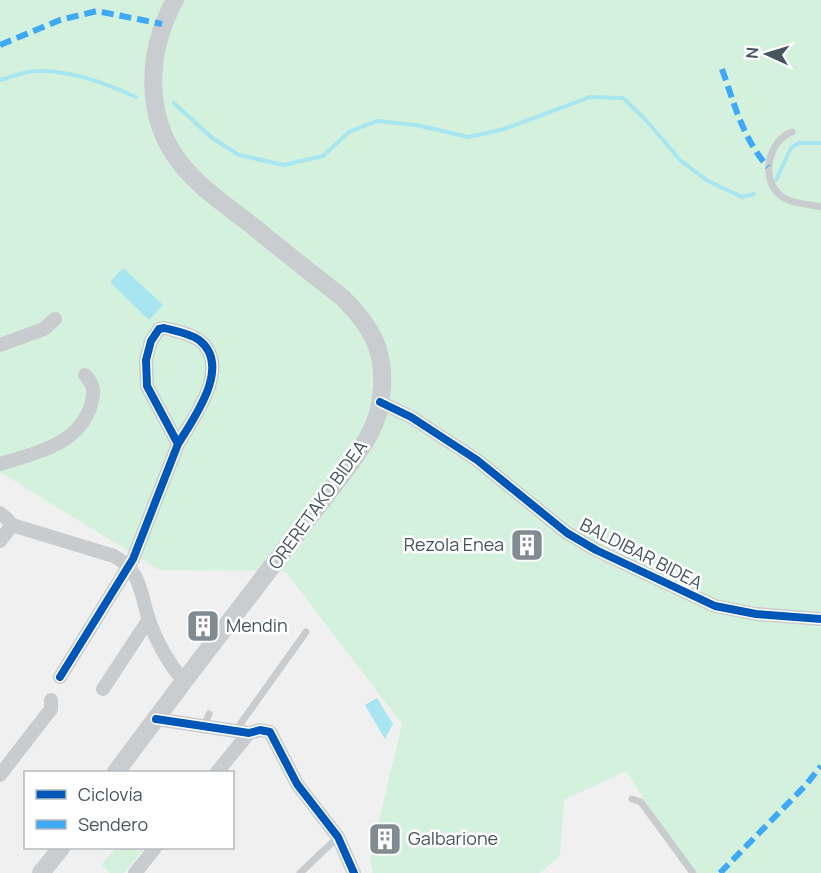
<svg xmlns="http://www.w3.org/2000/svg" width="821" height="873" font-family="Manrope,sans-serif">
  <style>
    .green { fill: #d4f1dd }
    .water { fill: #a7e5f1 }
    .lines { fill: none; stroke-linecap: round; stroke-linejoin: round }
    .stream { stroke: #a7e5f1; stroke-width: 4 }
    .lane { stroke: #c9cccf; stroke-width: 7 }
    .street { stroke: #c9cccf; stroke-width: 14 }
    .secondary { stroke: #cacdd0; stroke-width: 18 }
    .quiet { stroke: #3fa9f5; stroke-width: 6; stroke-dasharray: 12 6; stroke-linecap: butt }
    .cycleway-casing { stroke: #fff; stroke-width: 11 }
    .cycleway { stroke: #0057b8; stroke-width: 8 }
    .labels { text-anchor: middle; stroke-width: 5; stroke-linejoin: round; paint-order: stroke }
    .street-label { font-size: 18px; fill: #46545e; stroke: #fff }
    .poi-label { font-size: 18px; fill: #46545e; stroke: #fff; text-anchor: start }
  </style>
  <rect width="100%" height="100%" fill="#f1f0f0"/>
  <path class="green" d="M0,0H821V873H690L626,771L564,800L560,856L540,873H373L370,859L402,724L285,571L159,570L0,472Z
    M116,848H145L124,873H110L101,865Z"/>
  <path class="water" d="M123,268L163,305L149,320L110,282Z
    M377,698L393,724L385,739L365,705Z"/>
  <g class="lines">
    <path class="stream" d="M0,80C11,77 25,71 37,71C71,70 105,83 136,97
      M174,103L212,138L239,155L284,165L323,156L349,132L377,121L416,125L469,137L504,129L590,97L623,98L645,119L681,161L708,181L742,197L754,194
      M776,180L791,148L799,143H821"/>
    <path class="lane" d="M792,132C767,141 759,183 784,198C795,204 809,204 821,207
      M204,726L209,714
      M236,730L306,632
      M632,799L641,802L693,873
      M300,873L338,837"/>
    <path class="street" d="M0,345L44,329L55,319
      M380,402L411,417L477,460L567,533L596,550L715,606L756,614L821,619
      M0,464C35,453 79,445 91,405C95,392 94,385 85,375
      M0,513L7,519L12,525L114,556C142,572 140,593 149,620C157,643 168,663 184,681
      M0,541L12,525
      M60,677L133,559L178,444L147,386L146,360L151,341L159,329L164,328C175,331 189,333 199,340C233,366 193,419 178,444
      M103,689L149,619
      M156,719L249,733L260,730L270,732L297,784L338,837L354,873
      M217,772L249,733
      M0,775L51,709V700
      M135,873L155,848"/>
    <path class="secondary" d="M116,772L184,681L351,463C357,453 364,445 369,435C384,409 387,367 374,339C366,323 356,311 343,298C312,274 281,249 250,224C226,205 200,188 181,164C143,116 147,51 175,0
      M41,873L61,848"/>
    <path class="quiet" d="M0,45L60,20L97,11L162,24
      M722,69C734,103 743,139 768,167
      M720,873L805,786L821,766"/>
    <defs>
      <path id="cycleway" d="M380,402L411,417L477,460L567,533L596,550L715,606L756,614L821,619
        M60,677L133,559L178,444L147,386L146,360L151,341L159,329L164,328C175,331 189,333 199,340C233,366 193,419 178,444
        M156,719L249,733L260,730L270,732L297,784L338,837L354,873"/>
    </defs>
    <use href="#cycleway" class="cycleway-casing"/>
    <use href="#cycleway" class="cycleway"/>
  </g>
  <defs>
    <symbol id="building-square" viewBox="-11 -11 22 22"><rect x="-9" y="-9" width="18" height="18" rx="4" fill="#828b91" stroke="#fff"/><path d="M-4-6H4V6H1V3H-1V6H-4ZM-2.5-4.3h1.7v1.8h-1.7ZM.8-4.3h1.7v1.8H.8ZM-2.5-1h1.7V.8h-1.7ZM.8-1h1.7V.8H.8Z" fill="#fff"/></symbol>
  </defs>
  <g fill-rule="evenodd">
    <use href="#building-square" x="508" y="526" width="38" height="38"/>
    <use href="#building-square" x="184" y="607" width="38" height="38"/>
    <use href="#building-square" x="366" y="820" width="38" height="38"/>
  </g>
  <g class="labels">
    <g class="street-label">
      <text transform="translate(318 505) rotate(-54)" y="6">ORERETAKO BIDEA</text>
      <text transform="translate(641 554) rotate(27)" y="6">BALDIBAR BIDEA</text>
    </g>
    <g class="poi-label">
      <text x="504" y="551" text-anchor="end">Rezola Enea</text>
      <text x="226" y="632">Mendin</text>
      <text x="408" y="845">Galbarione</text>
    </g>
  </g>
  <rect x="24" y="771" width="210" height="78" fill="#ffffff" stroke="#b5bbbf" stroke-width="1.5"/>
  <rect x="36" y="790" width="30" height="9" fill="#0057b8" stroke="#b5bbbf" stroke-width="1.5"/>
  <text x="78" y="801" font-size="18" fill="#46545e">Ciclovía</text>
  <rect x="36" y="820" width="30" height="9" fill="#3fa9f5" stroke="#b5bbbf" stroke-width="1.5"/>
  <text x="78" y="831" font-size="18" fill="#46545e">Sendero</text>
  <g transform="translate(767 54) rotate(274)" stroke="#ffffff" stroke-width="4.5" paint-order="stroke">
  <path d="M0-4.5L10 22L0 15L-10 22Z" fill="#46545e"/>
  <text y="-9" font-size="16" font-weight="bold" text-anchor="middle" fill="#46545e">N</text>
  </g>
</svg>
